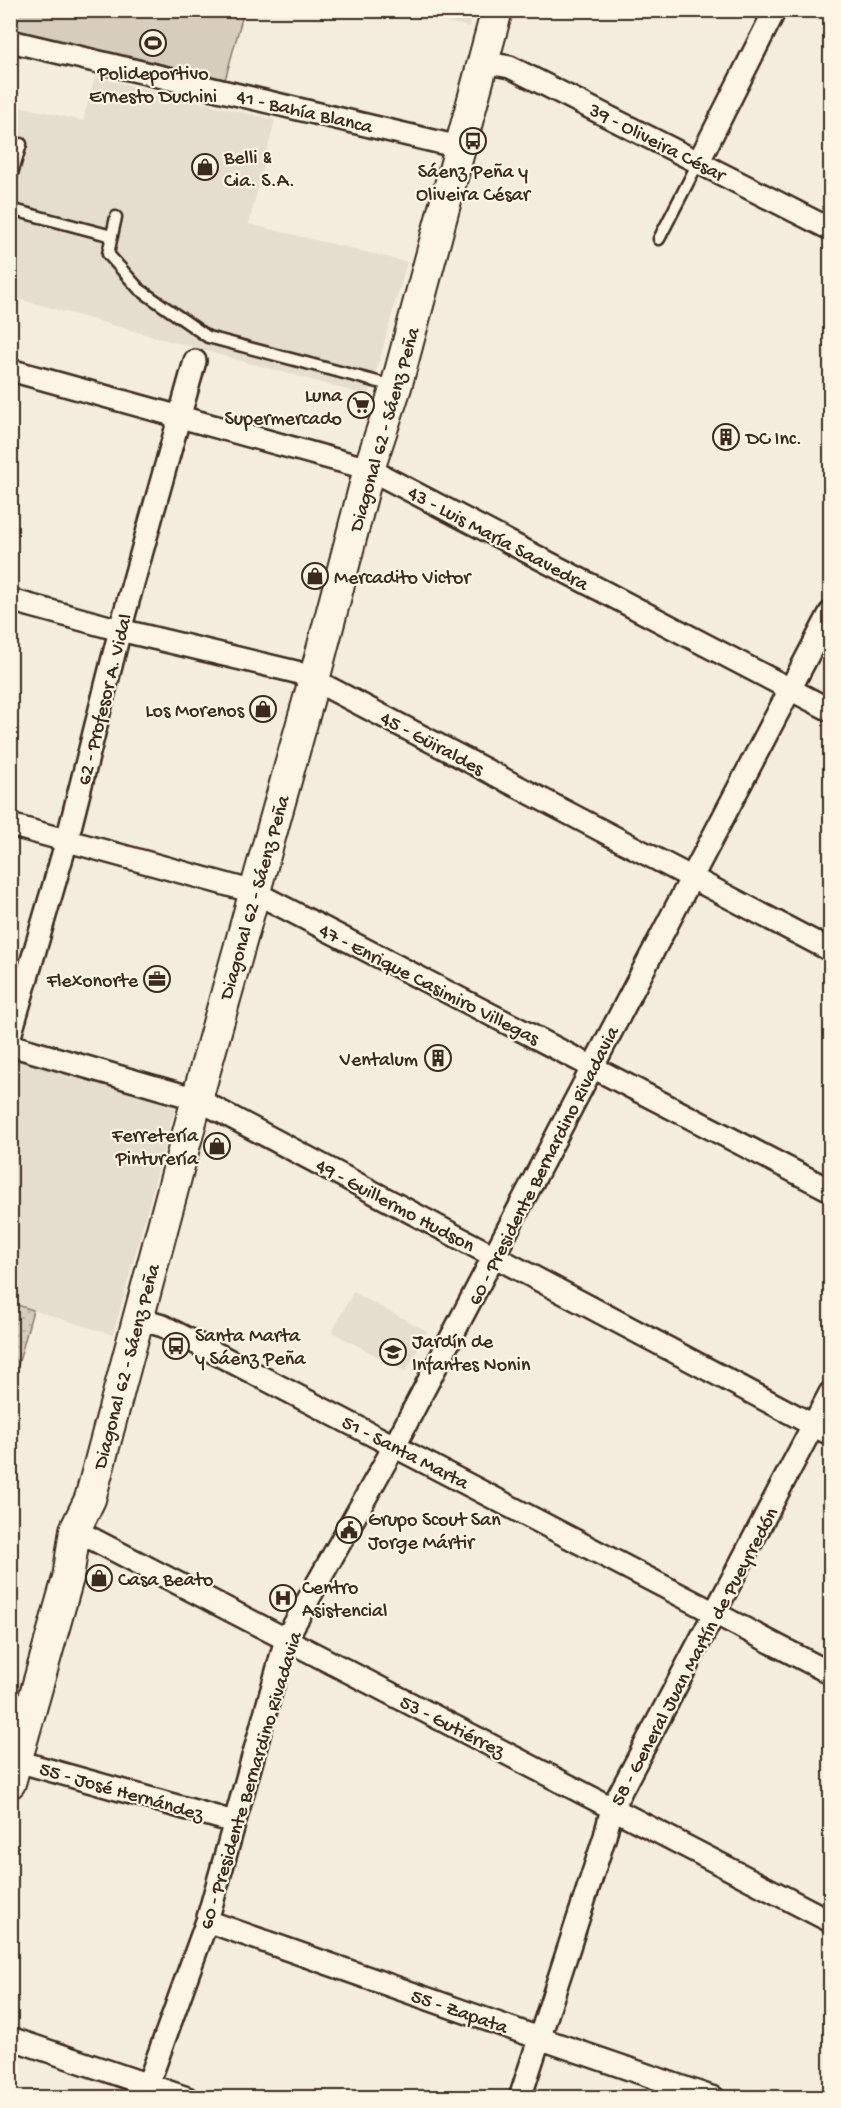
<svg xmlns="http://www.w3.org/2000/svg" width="841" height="2108" font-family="'Gochi Hand',sans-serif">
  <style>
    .built { fill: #e5ddce }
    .grass { fill: url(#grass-dots); stroke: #887c6e; stroke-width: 1.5 }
    .garden { fill: #d6cdbd; stroke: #887c6e; stroke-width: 1.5 }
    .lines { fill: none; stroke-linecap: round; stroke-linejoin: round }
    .lane-casing { stroke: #3b2a1e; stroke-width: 15 }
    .street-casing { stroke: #3b2a1e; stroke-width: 26 }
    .secondary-casing { stroke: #3b2a1e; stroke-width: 34 }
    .lane { stroke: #fcf5e5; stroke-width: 10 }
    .street { stroke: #fcf5e5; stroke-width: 21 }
    .secondary { stroke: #fcf5e5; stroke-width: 30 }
    .labels { text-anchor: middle; stroke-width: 4.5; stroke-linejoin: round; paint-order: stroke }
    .poi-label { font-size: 20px; fill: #3b2a1e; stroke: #fcf5e5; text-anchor: start }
    .street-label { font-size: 20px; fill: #3b2a1e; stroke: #fcf5e5 }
  </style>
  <defs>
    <pattern id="grass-dots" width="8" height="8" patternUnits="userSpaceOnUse" patternTransform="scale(1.5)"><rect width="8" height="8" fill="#d6cdbd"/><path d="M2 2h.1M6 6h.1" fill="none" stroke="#b9b0a2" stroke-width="1.8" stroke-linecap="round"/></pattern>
  </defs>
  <rect width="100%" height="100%" fill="#f4eddd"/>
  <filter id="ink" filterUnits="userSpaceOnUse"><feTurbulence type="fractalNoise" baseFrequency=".0167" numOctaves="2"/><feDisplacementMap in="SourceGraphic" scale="12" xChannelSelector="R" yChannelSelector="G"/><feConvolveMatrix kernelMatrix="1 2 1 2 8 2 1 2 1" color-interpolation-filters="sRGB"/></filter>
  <g filter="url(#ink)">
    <path class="built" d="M398,11H474L469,27Z
      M95,77L275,120L249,224L407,262L369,396L11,297L10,104L83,121Z
      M10,1054L171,1101L175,1108L113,1335L11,1303Z
      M353,1292L427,1331L406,1372L332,1332Z"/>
    <path class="grass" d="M11,1303L33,1310L11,1391L10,1303Z"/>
    <path class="garden" d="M11,10H244V11L225,80L11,29Z"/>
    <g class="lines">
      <defs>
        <path id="lane" d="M10,180L21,144
          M10,209L112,236
          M116,217L108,254L139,289L208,337L393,386
          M659,239L699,161"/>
        <path id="street" d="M10,41L459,147
          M483,62L510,67L830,229
          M699,161L775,10
          M10,370L369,469L830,710
          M10,600L120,630L296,672L314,680L830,950
          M10,825L254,892L830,1190
          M10,1036L67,840L120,630L195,361
          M10,1045L197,1099L830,1434
          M138,1319L163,1326L830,1673
          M75,1530L830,1921
          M10,1759L234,1822
          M207,1921L539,2038L714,2098
          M10,2038L187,2098
          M143,2098L207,1921L286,1639L395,1445L830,613
          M520,2098L605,1836L612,1808L830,1393"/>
        <path id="secondary" d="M10,1783L68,1578L75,1530L90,1499L197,1099L314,680L369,469L396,387L497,10"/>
      </defs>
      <use href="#lane" class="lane-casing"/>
      <use href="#street" class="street-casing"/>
      <use href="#secondary" class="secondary-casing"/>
      <use href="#lane" class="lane"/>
      <use href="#street" class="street"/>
      <use href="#secondary" class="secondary"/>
    </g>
  </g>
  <defs>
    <symbol id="stadium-ring" viewBox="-11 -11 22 22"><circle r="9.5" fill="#fcf5e5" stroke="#3b2a1e" stroke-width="1.5"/><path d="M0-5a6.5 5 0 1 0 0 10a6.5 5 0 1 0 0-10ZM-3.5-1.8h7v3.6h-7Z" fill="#3b2a1e"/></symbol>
    <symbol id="bus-ring" viewBox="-11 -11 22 22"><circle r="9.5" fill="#fcf5e5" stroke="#3b2a1e" stroke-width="1.5"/><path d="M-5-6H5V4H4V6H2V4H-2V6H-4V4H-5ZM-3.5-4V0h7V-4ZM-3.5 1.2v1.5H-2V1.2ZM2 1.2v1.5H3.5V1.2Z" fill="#3b2a1e"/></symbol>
    <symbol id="shop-ring" viewBox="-11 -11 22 22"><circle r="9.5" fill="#fcf5e5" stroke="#3b2a1e" stroke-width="1.5"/><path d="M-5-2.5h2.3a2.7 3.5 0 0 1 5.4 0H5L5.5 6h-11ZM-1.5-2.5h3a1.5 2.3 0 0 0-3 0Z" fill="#3b2a1e"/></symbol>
    <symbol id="supermarket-ring" viewBox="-11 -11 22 22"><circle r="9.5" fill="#fcf5e5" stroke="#3b2a1e" stroke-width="1.5"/><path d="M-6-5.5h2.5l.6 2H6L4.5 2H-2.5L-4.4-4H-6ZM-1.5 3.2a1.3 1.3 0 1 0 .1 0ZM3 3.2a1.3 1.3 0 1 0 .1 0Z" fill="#3b2a1e"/></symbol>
    <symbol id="building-ring" viewBox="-11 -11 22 22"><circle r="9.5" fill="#fcf5e5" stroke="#3b2a1e" stroke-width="1.5"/><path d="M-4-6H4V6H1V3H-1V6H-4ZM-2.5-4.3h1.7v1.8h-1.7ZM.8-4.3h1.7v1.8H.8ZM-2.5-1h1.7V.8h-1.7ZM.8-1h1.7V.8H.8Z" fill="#3b2a1e"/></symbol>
    <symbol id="office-ring" viewBox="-11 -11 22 22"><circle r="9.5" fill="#fcf5e5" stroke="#3b2a1e" stroke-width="1.5"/><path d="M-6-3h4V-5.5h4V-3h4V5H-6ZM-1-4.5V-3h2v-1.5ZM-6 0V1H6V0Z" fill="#3b2a1e"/></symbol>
    <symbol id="school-ring" viewBox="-11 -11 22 22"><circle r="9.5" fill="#fcf5e5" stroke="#3b2a1e" stroke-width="1.5"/><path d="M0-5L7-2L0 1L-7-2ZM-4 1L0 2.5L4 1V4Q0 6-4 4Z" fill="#3b2a1e"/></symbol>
    <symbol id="civic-ring" viewBox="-11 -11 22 22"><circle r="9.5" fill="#fcf5e5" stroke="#3b2a1e" stroke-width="1.5"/><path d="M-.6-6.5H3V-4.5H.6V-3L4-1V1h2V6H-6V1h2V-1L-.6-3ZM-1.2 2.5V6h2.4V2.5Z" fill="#3b2a1e"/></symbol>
    <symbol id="hospital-ring" viewBox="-11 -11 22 22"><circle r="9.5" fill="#fcf5e5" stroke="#3b2a1e" stroke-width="1.5"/><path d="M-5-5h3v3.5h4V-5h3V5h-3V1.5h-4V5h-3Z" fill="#3b2a1e"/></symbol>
  </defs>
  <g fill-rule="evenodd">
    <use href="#stadium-ring" x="138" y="28" width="30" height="30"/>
    <use href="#bus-ring" x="458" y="126" width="30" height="30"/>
    <use href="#shop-ring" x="190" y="152" width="30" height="30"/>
    <use href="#supermarket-ring" x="346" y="390" width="30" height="30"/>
    <use href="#building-ring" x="711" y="422" width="30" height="30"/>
    <use href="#shop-ring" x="300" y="561" width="30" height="30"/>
    <use href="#shop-ring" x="248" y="694" width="30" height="30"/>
    <use href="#office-ring" x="142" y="964" width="30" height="30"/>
    <use href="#building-ring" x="423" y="1043" width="30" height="30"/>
    <use href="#shop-ring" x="202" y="1131" width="30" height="30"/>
    <use href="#bus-ring" x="161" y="1331" width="30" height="30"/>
    <use href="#school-ring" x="378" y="1337" width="30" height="30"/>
    <use href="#civic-ring" x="334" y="1515" width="30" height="30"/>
    <use href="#shop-ring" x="84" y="1563" width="30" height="30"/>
    <use href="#hospital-ring" x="268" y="1583" width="30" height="30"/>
  </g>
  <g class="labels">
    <g class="poi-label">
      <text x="153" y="79" text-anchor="middle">Polideportivo<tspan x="153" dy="23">Ernesto Duchini</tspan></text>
      <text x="224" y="163">Belli &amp;<tspan x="224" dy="23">Cia. S.A.</tspan></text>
      <text x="473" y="177" text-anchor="middle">Sáenz Peña y<tspan x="473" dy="23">Oliveira César</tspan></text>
      <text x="342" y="401" text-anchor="end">Luna<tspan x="342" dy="23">Supermercado</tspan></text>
      <text x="746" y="444">DC Inc.</text>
      <text x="334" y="583">Mercadito Victor</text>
      <text x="244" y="716" text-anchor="end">Los Morenos</text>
      <text x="138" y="986" text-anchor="end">Flexonorte</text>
      <text x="418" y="1065" text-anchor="end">Ventalum</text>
      <text x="198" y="1141" text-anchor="end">Ferretería<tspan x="198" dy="23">Pinturería</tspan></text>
      <text x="195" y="1341">Santa Marta<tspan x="195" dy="23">y Sáenz Peña</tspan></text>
      <text x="412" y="1347">Jardín de<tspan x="412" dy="23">Infantes Nonin</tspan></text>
      <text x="368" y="1525">Grupo Scout San<tspan x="368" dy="23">Jorge Mártir</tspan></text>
      <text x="118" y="1585">Casa Beato</text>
      <text x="302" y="1593">Centro<tspan x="302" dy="23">Asistencial</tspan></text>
    </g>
    <g class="street-label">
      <text transform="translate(305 110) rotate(13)" y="7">41 - Bahía Blanca</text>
      <text transform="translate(658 141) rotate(27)" y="7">39 - Oliveira César</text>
      <text transform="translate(383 429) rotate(-74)" y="7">Diagonal 62 - Sáenz Peña</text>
      <text transform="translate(499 537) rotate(28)" y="7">43 - Luis María Saavedra</text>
      <text transform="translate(103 699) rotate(-76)" y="7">62 - Profesor A. Vidal</text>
      <text transform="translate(433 742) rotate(28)" y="7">45 - Güiraldes</text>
      <text transform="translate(253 897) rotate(-74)" y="7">Diagonal 62 - Sáenz Peña</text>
      <text transform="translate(430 983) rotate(27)" y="7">47 - Enrique Casimiro Villegas</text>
      <text transform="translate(542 1165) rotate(-63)" y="7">60 - Presidente Bernardino Rivadavia</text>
      <text transform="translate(396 1204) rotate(28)" y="7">49 - Guillermo Hudson</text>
      <text transform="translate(125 1366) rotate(-75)" y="7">Diagonal 62 - Sáenz Peña</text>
      <text transform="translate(406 1451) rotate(27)" y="7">51 - Santa Marta</text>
      <text transform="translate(693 1656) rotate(-62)" y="7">58 - General Juan Martín de Pueyrredón</text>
      <text transform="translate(453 1725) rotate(27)" y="7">53 - Gutiérrez</text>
      <text transform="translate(249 1780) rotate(-73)" y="7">60 - Presidente Bernardino Rivadavia</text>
      <text transform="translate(122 1790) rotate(16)" y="7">55 - José Hernández</text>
      <text transform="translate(460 2010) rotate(19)" y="7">55 - Zapata</text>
    </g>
  </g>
  <rect width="841" height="2108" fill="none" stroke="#fcf5e5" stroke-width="36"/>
  <rect x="18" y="18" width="805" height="2072" fill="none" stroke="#3b2a1e" stroke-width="2" filter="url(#ink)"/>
</svg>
